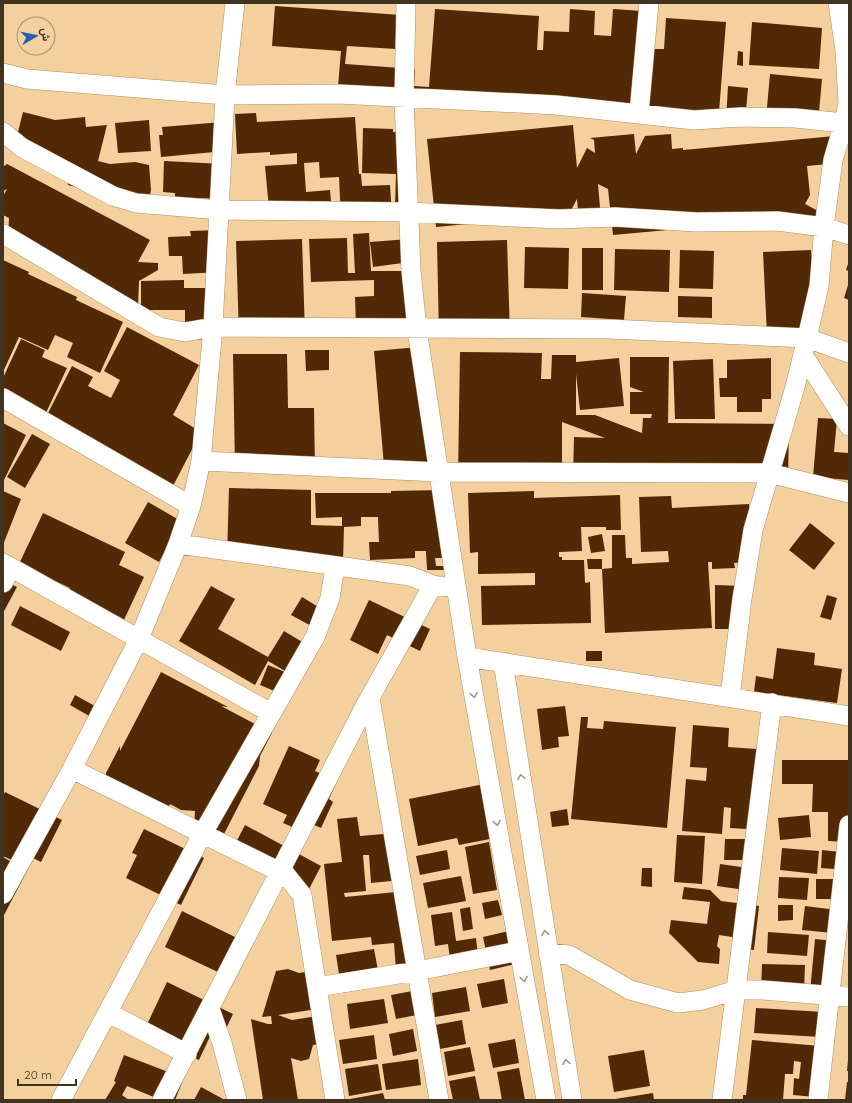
<svg xmlns="http://www.w3.org/2000/svg" width="852" height="1103" font-family="Quicksand,Vazirmatn,sans-serif">
  <style>
    .building { fill: #512906 }
    .lines { fill: none; stroke-linecap: round; stroke-linejoin: round }
    .street-casing { stroke: #b08f5e; stroke-width: 20 }
    .street { stroke: #fff; stroke-width: 19 }
    .oneway { stroke: #a0998f }
  </style>
  <rect width="100%" height="100%" fill="#f3d09d"/>
  <path class="building" d="M275,6L415,16L413,50L347,46L345,64L415,69L414,86L429,87L435,9L539,16L537,50H543L544,31L569,32L570,9L595,11L594,35L611,36L613,9L642,11L653,49H664L666,18L726,22L718,125L337,98L341,51L272,46Z
    M752,22L822,28L819,69L749,65Z
    M738,51L743,52V66L737,65Z
    M770,74L822,79L818,123L766,118Z
    M728,86L748,88L745,123L726,121Z
    M23,112L55,120L85,117L86,127L107,125L98,161L110,164L135,162L149,165L151,190L148,205L68,185L66,164L20,152L18,132Z
    M256,113L257,122L355,117L359,174H361L362,186L390,185L392,216L341,219L339,177L320,178L319,162L304,163L306,192L330,190L332,213L270,219L265,166L297,164V153L270,155V152L237,154L235,114Z
    M149,120L151,151L118,153L115,123Z
    M222,122L225,151L161,157L159,135H163L162,127Z
    M573,125L577,168L587,148L595,153L594,140L590,138L634,134L636,154L645,136L671,134L672,149L683,148V150L835,136L838,163L807,166L810,195L805,204L820,212V216L613,235L608,189L598,184L601,219L579,221L577,199L568,216H551L436,227L427,139Z
    M363,128L393,129V132H412L410,208L395,207L396,174L362,173Z
    M164,161L223,164L221,199L175,197V193L163,192Z
    M7,164L150,240L138,262L158,263V270L139,281L138,307L8,238L9,218L3,215V196L7,189L3,191V167Z
    M218,230L220,272L183,274L182,256H169L168,237L191,236L190,231Z
    M369,233L371,271H410L415,324L356,327L355,297L374,296V280L311,282L309,239L347,238L348,273H355L353,234Z
    M302,239L305,334L239,336L236,241Z
    M409,239L410,262L373,267L370,242Z
    M507,240L510,335L439,337L437,242Z
    M525,247L569,248L568,289L524,288Z
    M582,248H603V290H582Z
    M615,249L670,250L669,292L614,290Z
    M680,250L714,251L713,289L679,288Z
    M811,250L816,333L767,335L763,252Z
    M3,260L29,272L28,274L77,297L76,300L123,322L100,373L67,357L73,343L55,335L48,350L19,337L3,372Z
    M849,261V271L846,270Z
    M184,280V288H223V328H185V310H141V281Z
    M849,282V300L844,298Z
    M582,293L626,296L624,320L581,317Z
    M678,296L712,297V318L678,317Z
    M127,327L199,365L173,415L201,432L173,486L45,419L72,366L93,377L88,386L111,398L120,380L104,371Z
    M21,339L45,350L42,357L67,368L45,415L3,395V378Z
    M419,347L430,473L385,477L374,351Z
    M305,350H329V370L306,371Z
    M460,352L542,353L541,379H551L552,355H576V362L619,358L624,406L580,410L576,374V415H595L642,433L643,418H651L652,414H630V392H644L630,387V357H669L668,423L789,424L788,480L573,477L574,437L605,438L562,422V476L458,477Z
    M233,354H287L288,408H314L315,472L235,467Z
    M771,358V399H762V412H737V397H720L719,378H727V360Z
    M713,359L715,419H675L673,361Z
    M818,418L837,419L834,452L849,453V480L813,477Z
    M3,423L26,435L3,482Z
    M32,434L50,444L25,488L7,477Z
    M229,488L311,490V525L342,526V517L316,518L315,493H391V491L443,490L445,558H435L436,566H444V570H427L426,551H415V558L370,560L369,542H379L378,517H361V526L344,527L343,561L227,558Z
    M3,491L21,499L3,545Z
    M534,491V498L620,495L621,530H606V527H581L582,551L559,552V557H562V560H584L585,583L590,582L591,623L482,625L481,586L535,585V573L478,574V552L470,553L468,493Z
    M671,496L672,508L749,504L751,562L734,563L735,568L712,569V562H708L712,628L605,633L602,569H588L587,559H602V569L612,568V535H625L626,558H632V564L669,562L668,551L641,552L639,497Z
    M148,502L181,521L159,562L125,543Z
    M43,513L125,552L119,565L144,577L123,622L67,595L70,588L19,564Z
    M810,523L835,543L814,570L789,550Z
    M602,534L605,551L591,553L588,537Z
    M3,580L17,587L3,613Z
    M715,585L743,586V629H715Z
    M211,586L235,599L218,629L268,657L284,631L309,646L284,695L260,685L268,665L290,674L268,661L255,685L179,641Z
    M827,595L837,598L831,620L820,617Z
    M302,597L325,611L315,628L291,615Z
    M369,600L430,629L420,651L387,635L378,654L350,640Z
    M20,606L70,632L61,651L11,625Z
    M777,648L815,653L814,665L842,669L837,703L754,692L756,676L773,679Z
    M586,651H602V661H586Z
    M161,672L228,707L221,706L272,733L260,756L259,766L224,834L194,828L195,811L181,810L170,804L167,810L106,782V773L120,746V751Z
    M75,695L104,711L98,721L70,705Z
    M565,706L569,736L558,737L559,747L542,750L537,709Z
    M581,717H588L587,728L603,729L604,721L676,727L667,828L571,819Z
    M693,725L729,728L728,747L771,750L763,830L730,828L731,808L724,807L722,834L682,831L686,779L706,781L707,768L690,767Z
    M289,746L320,760L315,771L337,781L329,799L333,802L321,828L301,819L297,829L283,823L287,815L263,804Z
    M782,760H849L848,842L828,841V812H812L813,784H782Z
    M484,784L495,838L459,845L457,838L418,846L409,799Z
    M5,792L62,820L41,862L25,854L20,864L3,856V796Z
    M567,809L569,825L552,827L550,812Z
    M809,815L811,837L780,840L778,818Z
    M357,817L360,836L396,833L401,880L371,883L369,855H363L366,891L344,893L345,897L406,891L409,969L396,970L394,943L372,945L371,937L332,941L324,864L342,862L337,819Z
    M245,825L321,866L307,893L231,852Z
    M144,829L204,858L181,905L126,878L137,855L132,853Z
    M677,835L705,836L702,884L674,882Z
    M725,839H752V860H724Z
    M489,842L497,890L473,894L465,847Z
    M782,848L819,851L817,874L780,870Z
    M447,850L450,869L420,875L416,856Z
    M822,850L849,853V870L821,868Z
    M3,857L27,871L3,917Z
    M720,864L748,868L745,890L717,886Z
    M642,868H652V887L641,886Z
    M461,876L466,901L428,908L423,883Z
    M779,877L809,878L807,900L778,898Z
    M816,879H846V899H816Z
    M684,887L710,890L721,901L759,906L754,950L745,949L732,937L719,935L717,946L720,949L719,964L698,962L669,933L671,920L707,924L710,902L682,899Z
    M498,900L502,915L485,919L482,903Z
    M778,905H793V920L778,921Z
    M805,906L845,911L843,934L802,930Z
    M470,907L473,929L463,931L460,909Z
    M182,911L237,938L220,973L165,947Z
    M452,912L456,941L476,938L478,956L450,959L448,944L435,946L431,915Z
    M513,930L520,963L490,970L483,937Z
    M768,932L809,935L807,956L767,953Z
    M815,939L845,942L839,995L810,992Z
    M374,949L381,986L342,993L336,955Z
    M762,964L805,965L804,992L761,991Z
    M288,969L299,973L318,970L324,1008L278,1015L292,1020L324,1015L329,1043L313,1045L309,1059L301,1061L291,1058L298,1100H263L251,1019L268,1024H272L271,1016L262,1017L276,971Z
    M504,979L508,1003L482,1008L477,984Z
    M167,982L233,1014L223,1035L213,1030L199,1060L143,1033Z
    M466,987L470,1011L435,1017L432,993Z
    M418,990L422,1014L396,1019L391,995Z
    M384,999L388,1023L350,1029L347,1004Z
    M756,1008L823,1012L821,1037L754,1033Z
    M462,1020L466,1044L440,1049L435,1025Z
    M413,1029L417,1051L393,1056L389,1034Z
    M374,1035L377,1059L343,1064L339,1040Z
    M515,1039L519,1063L493,1068L488,1044Z
    M752,1040L832,1047L816,1097L793,1095L794,1078L799,1079L801,1062L794,1061L793,1074H785L783,1100H743V1095H746Z
    M470,1047L475,1071L448,1076L444,1052Z
    M644,1050L650,1086L614,1092L608,1056Z
    M124,1055L184,1078L175,1100H161L127,1086L122,1095L129,1100H105L116,1082L114,1081Z
    M418,1059L421,1085L386,1090L382,1064Z
    M848,1060H849V1071H847Z
    M378,1064L382,1090L349,1096L345,1069Z
    M519,1068L525,1100H502L497,1072Z
    M475,1076L480,1100H453L449,1081Z
    M847,1082H849V1100H845Z
    M201,1087L225,1100H194Z
    M383,1093L385,1100H350V1099Z
    M653,1093L654,1100H615V1099Z"/>
  <g class="lines">
    <defs>
      <path id="street" d="M406,3L404,99L411,270L417,329L467,657L546,1100
        M3,73L27,79L225,95L338,94L556,105L694,120L741,117L795,118L844,123
        M639,113L649,3
        M3,132L21,147L113,196L136,203L220,210L408,212L559,219L615,217L696,222L777,221L824,227L849,235
        M3,234L159,327L185,332L213,327L609,329L807,338L849,353
        M803,355L849,426
        M3,398L191,506
        M201,461L439,472L769,473L849,493
        M178,544L410,576L433,585L445,587
        M3,563L271,713
        M3,583L11,568
        M467,657L849,716
        M503,662L572,1100
        M730,697L742,599L753,530L795,387L807,338L819,286L824,227L833,160L844,123L848,103L845,50L838,3
        M370,698L439,1100
        M72,769L286,875L302,895L317,987
        M3,894L72,769L139,639L178,544L191,506L201,461L213,327L225,95L235,3
        M548,953L569,955L630,990L678,1003L703,1000L736,990H762L849,997
        M210,1009L222,1043L237,1100
        M109,1013L187,1054
        M61,1100L203,833L315,637L330,598L335,566
        M162,1100L364,708L433,585
        M335,1100L317,987L417,971L519,951
        M722,1100L772,703
        M818,1100L849,825"/>
    </defs>
    <use href="#street" class="street-casing"/>
    <use href="#street" class="street"/>
  </g>
  <defs><path id="oneway-chevron" d="M-2-3.5L2.5 0L-2 3.5" fill="none" stroke-width="1.6" stroke-linecap="round" stroke-linejoin="round"/></defs>
  <g class="oneway">
    <use href="#oneway-chevron" transform="translate(474 695) rotate(80)"/>
    <use href="#oneway-chevron" transform="translate(521 777) rotate(-99)"/>
    <use href="#oneway-chevron" transform="translate(497 823) rotate(80)"/>
    <use href="#oneway-chevron" transform="translate(545 933) rotate(-99)"/>
    <use href="#oneway-chevron" transform="translate(524 979) rotate(80)"/>
    <use href="#oneway-chevron" transform="translate(566 1062) rotate(-99)"/>
  </g>
  <rect width="852" height="1103" fill="none" stroke="#41331f" stroke-width="8"/>
  <g transform="translate(36 36) rotate(81)"><circle r="19" fill="#f3d09d" stroke="#ac916b"/>
  <path d="M0-3L7 15L0 10L-7 15Z" fill="#2162b3"/>
  <text y="-6" font-size="11" font-weight="bold" text-anchor="middle" fill="#41331f">ش</text>
  </g>
  <path d="M18 1079v6h58v-6" fill="none" stroke="#41331f" stroke-width="2"/>
  <text x="24" y="1079" font-size="12" fill="#41331f" stroke="#f3d09d" stroke-width="3" paint-order="stroke">20 m</text>
</svg>
